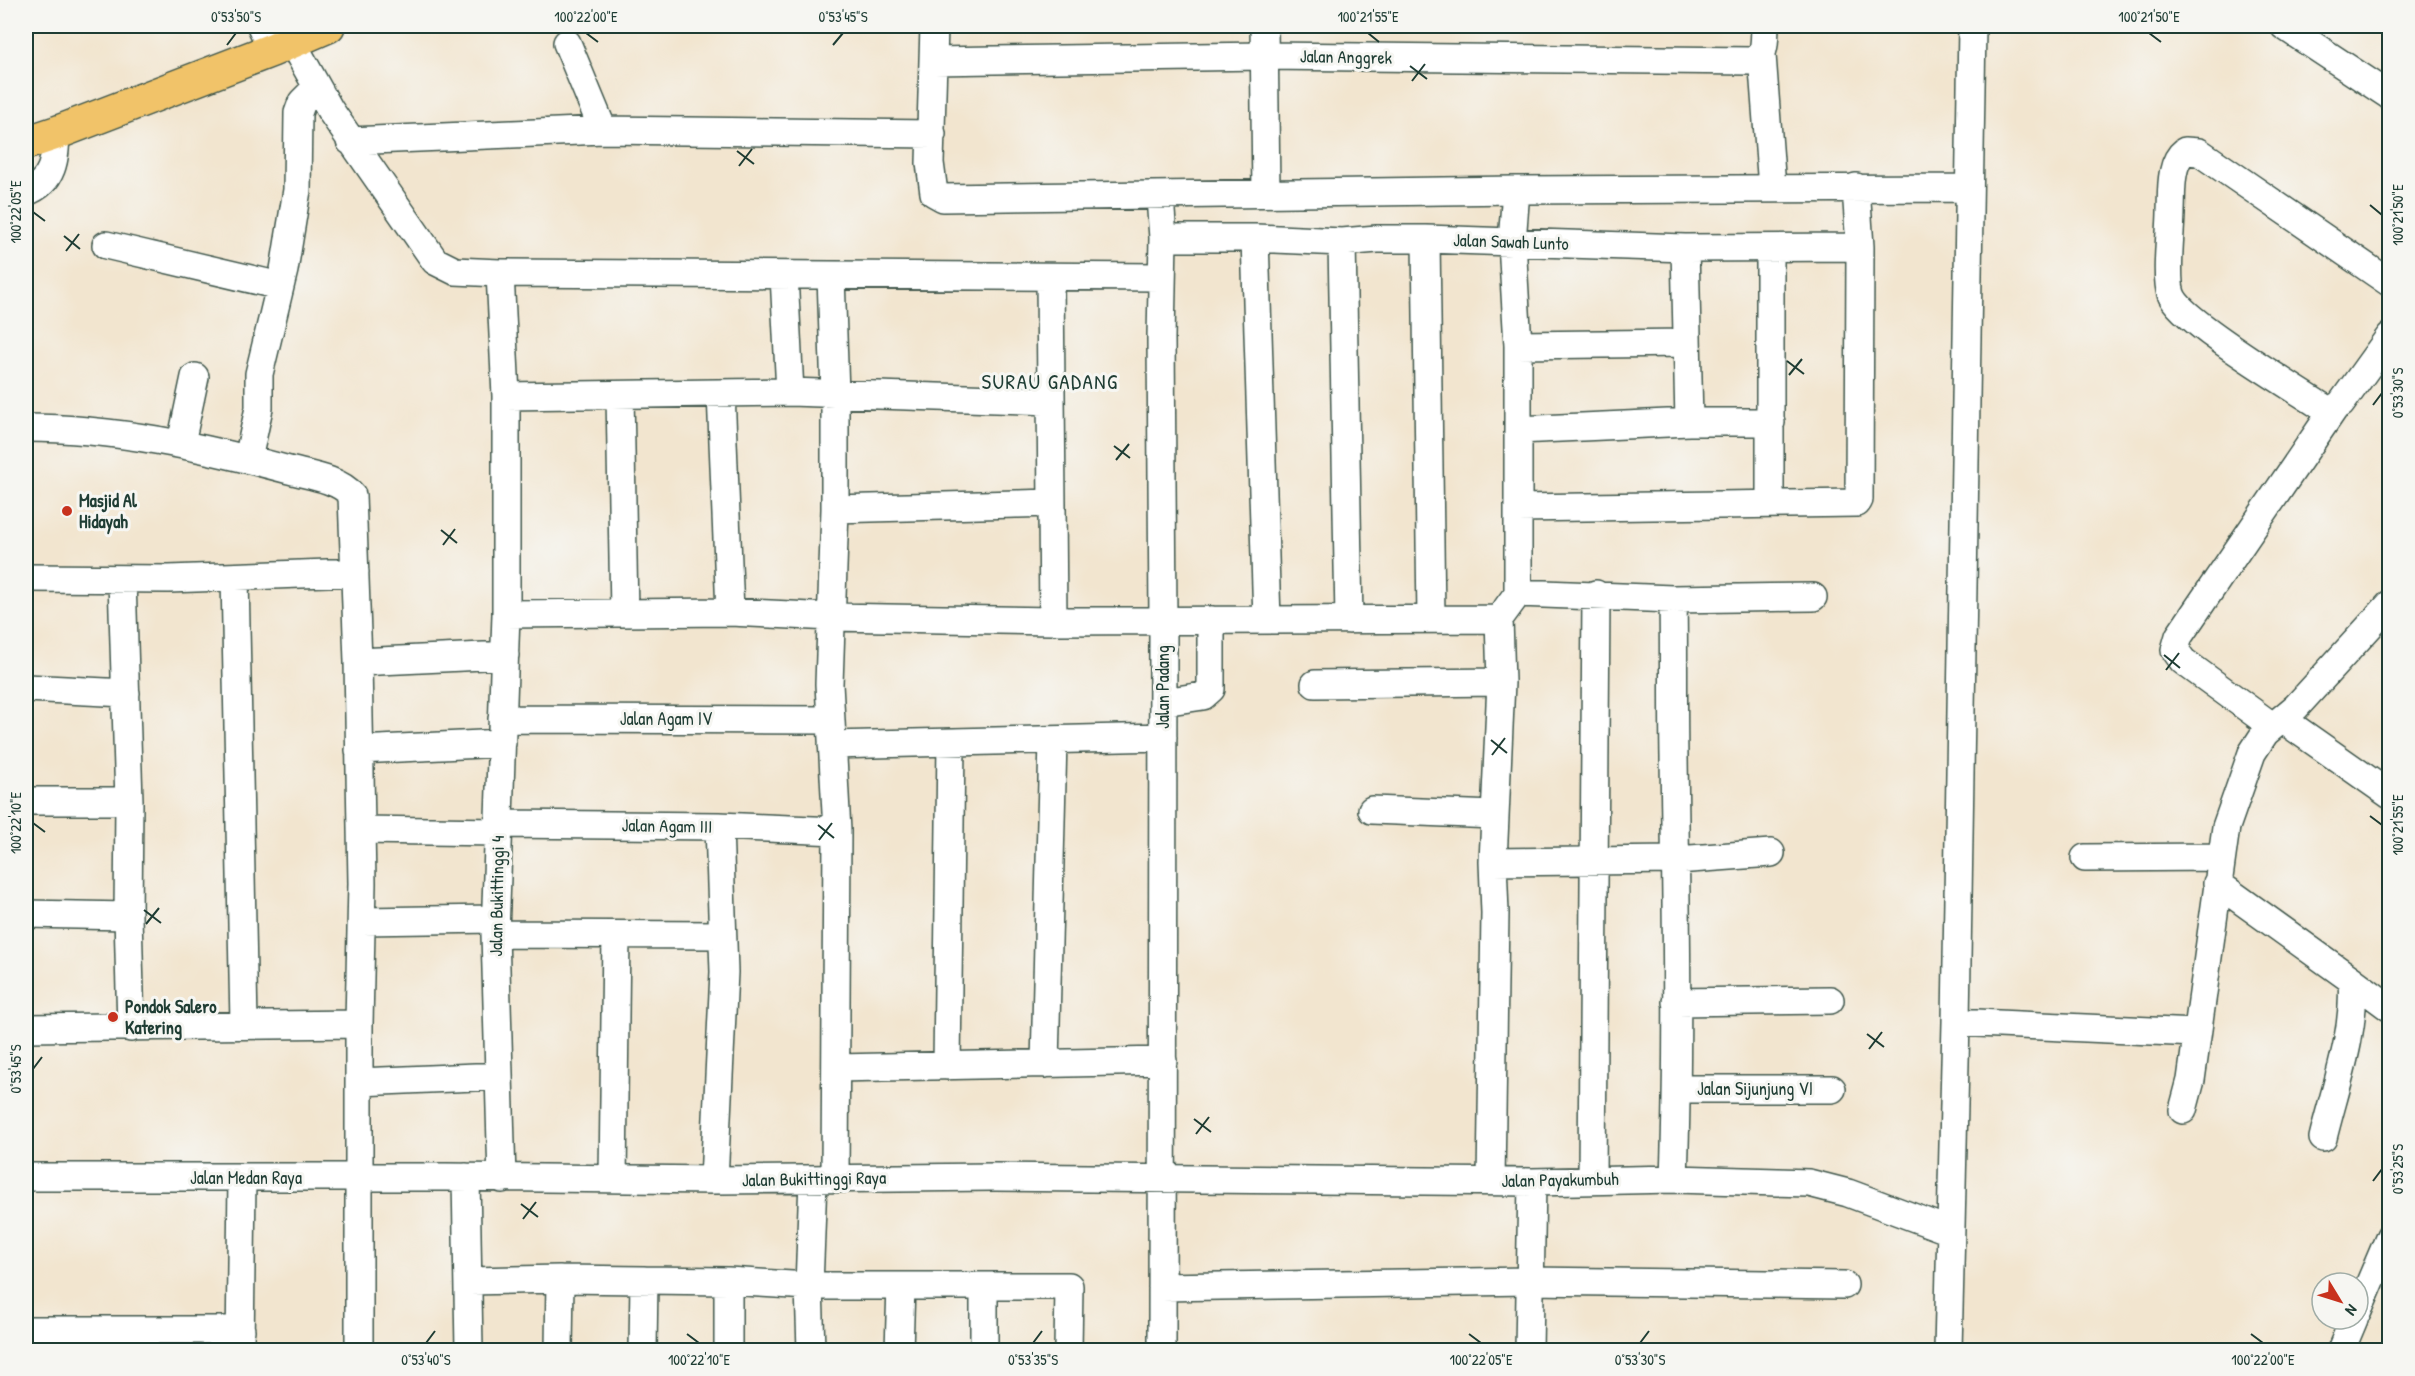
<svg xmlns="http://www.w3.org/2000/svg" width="2415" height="1376" font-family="'Patrick Hand',sans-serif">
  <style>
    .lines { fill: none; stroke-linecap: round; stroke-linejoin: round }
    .minor-casing { stroke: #3f564b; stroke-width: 30 }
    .major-casing { stroke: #3f564b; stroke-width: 36 }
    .minor { stroke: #fff; stroke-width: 27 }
    .major { stroke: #f1c369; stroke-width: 33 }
    .ticks { fill: none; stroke: #1f3d34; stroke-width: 2 }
    .poi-dot { fill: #c8321e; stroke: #f6f6f2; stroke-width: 2 }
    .labels { text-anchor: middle; stroke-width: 6; stroke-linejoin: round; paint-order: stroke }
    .street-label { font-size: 18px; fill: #1f3d34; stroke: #f6f6f2 }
    .poi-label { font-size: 18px; font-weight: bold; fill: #1f3d34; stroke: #f6f6f2; text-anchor: start }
    .quarter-label { font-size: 21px; letter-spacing: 1.5px; fill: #1f3d34; stroke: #f6f6f2 }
    .neatline { fill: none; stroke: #1f3d34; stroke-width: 2 }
    .ticks-label { font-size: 15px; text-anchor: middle; fill: #1f3d34 }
  </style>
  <rect width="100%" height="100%" fill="#f6f6f2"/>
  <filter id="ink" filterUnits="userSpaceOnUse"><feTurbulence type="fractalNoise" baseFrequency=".0167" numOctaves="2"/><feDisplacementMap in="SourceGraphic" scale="12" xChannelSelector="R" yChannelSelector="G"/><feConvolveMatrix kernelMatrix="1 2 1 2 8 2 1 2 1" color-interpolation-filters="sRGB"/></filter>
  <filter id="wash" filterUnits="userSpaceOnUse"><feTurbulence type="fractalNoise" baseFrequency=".008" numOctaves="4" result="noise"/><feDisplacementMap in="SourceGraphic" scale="24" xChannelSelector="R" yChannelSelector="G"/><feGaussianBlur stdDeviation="1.35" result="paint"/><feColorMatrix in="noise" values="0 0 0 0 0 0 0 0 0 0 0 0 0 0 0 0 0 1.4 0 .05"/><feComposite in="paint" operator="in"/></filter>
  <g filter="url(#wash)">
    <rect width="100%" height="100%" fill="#f2e5cf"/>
  </g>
  <g filter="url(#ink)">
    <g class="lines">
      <defs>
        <path id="minor" d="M261,26L272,50
          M934,26L930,163L934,193L943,198L1516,190L1969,188
          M1264,26L1266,193
          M2284,26L2390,96
          M292,42L330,110L435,261L455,271L500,273L1161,277
          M567,43L603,130
          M1762,55L1772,188
          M934,61L1264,56L1752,61C1767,56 1764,39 1765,26
          M350,141L603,130L932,134
          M26,192C54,182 55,159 56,133
          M1160,197L1163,238L1161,338L1163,620L1162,1350
          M1163,238H1255L1342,242L1377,239H1426L1685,248L1860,247
          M1255,238L1267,620
          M1426,239L1431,619
          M1342,242L1349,620
          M106,245L280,286
          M1685,248L1689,422
          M500,273L506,396V614L495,934L502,1179
          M784,275L790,392
          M831,276L835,394V509L829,684L837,831L835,1178
          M1050,277L1053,621
          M2390,283L2199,152L2185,151C2169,163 2172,193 2171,211C2171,232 2165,276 2171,294C2179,320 2296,389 2324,408L2331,410L2341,404L2390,336
          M1518,345L1687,343
          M721,393L730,612
          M620,395L624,612
          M506,396L790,392L1051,401
          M26,428C115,428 203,447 289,470C308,475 339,479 352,495L358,662L362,883L359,1024V1350
          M1518,430L1689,422H1771
          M181,443L195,377
          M248,459L259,408V374L284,270L297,190L298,113L302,102L316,88
          M1770,504V248
          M1519,508L1857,503L1859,500L1860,247L1856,187
          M835,509L1052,503
          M235,577L244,1024
          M26,578L169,579L355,572
          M122,580L129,801L128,916L131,1028
          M1518,593L1673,599L1813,597
          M1673,599C1674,651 1673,704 1674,757C1676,898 1679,1038 1674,1179
          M506,614L730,612L832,617L1053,621L1499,619
          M358,662L505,655
          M1315,684L1501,682
          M26,688L126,693
          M1163,702L1203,696L1211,689V620
          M502,719L830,720
          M2282,719L2390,795
          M2272,726L2183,661L2175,650L2179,636L2334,409
          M832,745L1163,737
          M359,750L502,743
          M26,801H129
          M1372,810L1494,815
          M498,824L719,826L837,831
          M361,830L498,832
          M2085,858L2220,857
          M1493,862L1677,860L1771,853
          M2217,883L2352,980C2356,1033 2335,1088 2323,1138
          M26,914L128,916
          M362,921L495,919
          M495,934L722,935
          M2352,980L2390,1008
          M1676,1002L1830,1000
          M1956,1022L2196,1033
          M26,1028L359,1024
          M1045,1064L1053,740
          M947,1066L951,743
          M837,1068L1163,1061
          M359,1082L499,1076
          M1677,1089H1832
          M2183,1110L2191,1080L2226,827L2252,753L2265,733L2296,707L2390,604
          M26,1177H446L714,1180L994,1177L1532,1182L1674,1179L1809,1183L1848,1193L1950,1231
          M466,1177L469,1350
          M613,1179L616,935
          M1592,1179L1596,594
          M714,1180L724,972L719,826
          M1491,1181L1495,913L1493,862L1501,682L1499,619L1518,593V345L1512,242L1516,190
          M470,1281L560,1279L728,1281L809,1286H1069L1068,1350
          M984,1287V1350
          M1162,1287L1529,1281L1844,1285
          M2358,1311L2390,1236
          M26,1330H241
          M240,1350L242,1178
          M559,1350L560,1279
          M643,1350L644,1280
          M728,1350V1281
          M811,1350L809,1286L813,1180
          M899,1350L901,1286
          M1529,1350L1532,1182
          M1948,1350L1956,1022L1972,26
          M2341,1350L2354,1319"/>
        <path id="major" d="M26,143L56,133L272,50L328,26"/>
      </defs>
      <use href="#minor" class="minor-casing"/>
      <use href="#major" class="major-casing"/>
      <use href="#minor" class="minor"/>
      <use href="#major" class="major"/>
    </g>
  </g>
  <path class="ticks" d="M586,33L598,42M1368,33L1379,42M2149,33L2161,42M227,45L236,33M833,45L843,33M1410,66L1427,79M1412,81L1425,64M737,151L754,164M739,166L752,149M2370,205L2382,215M33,212L45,221M64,236L80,249M66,251L79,234M1787,361L1804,374M1789,375L1802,359M2373,405L2382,393M1114,446L1130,458M1116,460L1129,444M441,530L457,543M443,545L455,529M2164,655L2180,668M2166,670L2179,653M1491,740L1507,753M1492,755L1505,738M2370,816L2382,825M33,823L45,832M818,825L834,838M819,840L832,823M144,910L161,923M146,924L159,908M1867,1034L1884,1047M1869,1049L1882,1032M33,1069L42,1057M1194,1119L1211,1132M1196,1134L1209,1117M2373,1181L2382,1169M521,1204L538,1217M523,1219L536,1202M687,1334L699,1343M1469,1334L1481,1343M2251,1334L2263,1343M426,1343L435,1331M1033,1343L1042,1331M1640,1343L1649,1331"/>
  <g class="poi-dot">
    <circle cx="67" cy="511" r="6"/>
    <circle cx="113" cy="1017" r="6"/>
  </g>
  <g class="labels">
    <g class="street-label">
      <text transform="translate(1346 57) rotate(1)" y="6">Jalan Anggrek</text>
      <text transform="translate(1511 242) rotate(2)" y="6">Jalan Sawah Lunto</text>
      <text transform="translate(1163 687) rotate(-90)" y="6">Jalan Padang</text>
      <text x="666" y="725">Jalan Agam IV</text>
      <text transform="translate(667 826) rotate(1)" y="6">Jalan Agam III</text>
      <text transform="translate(497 896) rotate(-89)" y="6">Jalan Bukittinggi 4</text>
      <text x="1755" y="1095">Jalan Sijunjung VI</text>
      <text x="246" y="1184">Jalan Medan Raya</text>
      <text transform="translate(814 1179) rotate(-1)" y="6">Jalan Bukittinggi Raya</text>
      <text transform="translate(1560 1180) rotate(-1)" y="6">Jalan Payakumbuh</text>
    </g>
    <g class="poi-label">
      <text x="79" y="507">Masjid Al<tspan x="79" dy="21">Hidayah</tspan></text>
      <text x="125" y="1013">Pondok Salero<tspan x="125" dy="21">Katering</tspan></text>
    </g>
    <g class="quarter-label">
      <text x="1050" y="389">SURAU GADANG</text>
    </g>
  </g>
  <rect width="2415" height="1376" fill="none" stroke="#f6f6f2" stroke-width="66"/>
  <g transform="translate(2340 1301) rotate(128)"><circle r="28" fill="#f6f6f2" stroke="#a0aca6" stroke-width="1.5"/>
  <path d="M0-4.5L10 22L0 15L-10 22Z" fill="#c8321e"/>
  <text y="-9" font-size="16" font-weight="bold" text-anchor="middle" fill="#1f3d34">N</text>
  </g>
  <rect x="33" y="33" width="2349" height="1310" class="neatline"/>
  <g class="ticks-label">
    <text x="236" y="22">0°53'50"S</text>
    <text x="586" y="22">100°22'00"E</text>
    <text x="843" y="22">0°53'45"S</text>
    <text x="1368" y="22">100°21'55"E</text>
    <text x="2149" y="22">100°21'50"E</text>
    <text transform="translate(16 212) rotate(-90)" y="5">100°22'05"E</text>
    <text transform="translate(2398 215) rotate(-90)" y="5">100°21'50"E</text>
    <text transform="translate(2398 393) rotate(-90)" y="5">0°53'30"S</text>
    <text transform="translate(16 823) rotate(-90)" y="5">100°22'10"E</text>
    <text transform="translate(2398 825) rotate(-90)" y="5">100°21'55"E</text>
    <text transform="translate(16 1069) rotate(-90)" y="5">0°53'45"S</text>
    <text transform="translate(2398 1169) rotate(-90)" y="5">0°53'25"S</text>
    <text x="426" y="1365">0°53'40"S</text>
    <text x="699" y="1365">100°22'10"E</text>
    <text x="1033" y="1365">0°53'35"S</text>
    <text x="1481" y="1365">100°22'05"E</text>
    <text x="1640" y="1365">0°53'30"S</text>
    <text x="2263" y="1365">100°22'00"E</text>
  </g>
</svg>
